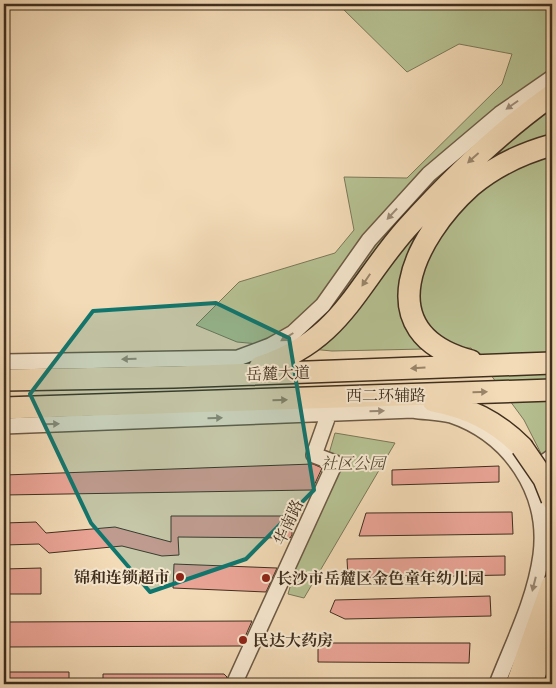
<svg xmlns="http://www.w3.org/2000/svg" width="556" height="688" font-family="Cardo,'Noto Serif SC',serif">
  <style>
    .green { fill: #b6c192; stroke: #7b7858 }
    .building { fill: #eaa496; stroke: #402f1f }
    .lines { fill: none; stroke-linecap: round; stroke-linejoin: round }
    .minor-casing { stroke: #6d5a45; stroke-width: 18 }
    .highway-casing { stroke: #402f1f; stroke-width: 24 }
    .minor { stroke: #f7e8d0; stroke-width: 15 }
    .highway { stroke: #f3dbb7; stroke-width: 21 }
    .highway-bridge-casing { stroke: #402f1f; stroke-width: 24; stroke-linecap: butt }
    .highway-bridge { stroke: #f3dbb7; stroke-width: 21 }
    .oneway { fill: #9c8c78 }
    .oneway2 { fill: #9a856b }
    .marked { fill: #0f766e; fill-opacity: 0.2; stroke: #0f766e; stroke-width: 4; stroke-linejoin: round }
    .poi-dot { fill: #8f2418; stroke: #f7e8d0; stroke-width: 2 }
    .labels { text-anchor: middle; stroke-width: 4; stroke-linejoin: round; paint-order: stroke }
    .street-label { font-size: 16px; fill: #402f1f; stroke: #f7e8d0 }
    .park-label { font-size: 16px; font-style: italic; fill: #584c36; stroke: #f7e8d0 }
    .poi-label { font-size: 16px; font-weight: bold; fill: #402f1f; stroke: #f7e8d0; text-anchor: start }
  </style>
  <rect width="100%" height="100%" fill="#f3dbb7"/>
  <filter id="stains"><feTurbulence type="fractalNoise" baseFrequency=".004" numOctaves="4"/><feColorMatrix values="0 0 0 0 .2 0 0 0 0 .09 0 0 0 0 .02 0 0 0 .5 -.17"/></filter>
  <radialGradient id="worn" r=".72"><stop offset=".6" stop-color="#630" stop-opacity="0"/><stop offset="1" stop-color="#630" stop-opacity=".3"/></radialGradient>
  <path class="green" d="M338,4H552V475L524,420L471,348L332,351L237,342L196,325L239,282L335,253L354,230L344,177L407,178L502,84L512,54L459,44L407,72Z
    M335,433L395,443L304,598L288,594Z"/>
  <path class="building" d="M313,464L322,468L312,490L4,495V475Z
    M499,466V482L392,485V470Z
    M512,512L513,534L359,536L366,513Z
    M171,516H292V535L290,538L178,537L179,555L162,556L122,546L49,553L39,544L4,545V523L36,522L46,533L115,527L171,542Z
    M505,556V575L348,578L347,559Z
    M174,564L277,568L266,592L173,588Z
    M41,568V594H4V569Z
    M490,596L491,616L345,619L330,612L335,600Z
    M252,621L241,646L4,647V622Z
    M318,643H470L469,663L318,662Z
    M4,672H69V684H4Z
    M103,674H224L227,677L225,684H103Z"/>
  <g class="lines">
    <defs>
      <path id="minor" d="M4,362L238,358L270,346L293,333L323,305L369,240L429,174L500,114L552,78
        M4,426L413,410C425,412 439,412 451,415C510,435 549,492 541,555C535,600 513,643 497,684
        M529,473L552,457
        M234,684L335,463L314,455L329,413"/>
      <path id="highway" d="M471,361C366,333 414,237 471,186C495,166 523,153 552,145
        M260,367C341,341 355,287 406,229C451,179 497,134 552,95
        M4,380L174,377L552,363
        M433,401C469,408 496,421 522,447
        M4,408L552,390
        M533,679L552,628
        M517,684L552,585"/>
    </defs>
    <use href="#minor" class="minor-casing"/>
    <use href="#highway" class="highway-casing"/>
    <use href="#minor" class="minor"/>
    <use href="#highway" class="highway"/>
    <defs>
      <path id="highway-bridge" d="M522,447L544,479L552,499"/>
    </defs>
    <use href="#highway-bridge" class="highway-bridge-casing"/>
    <use href="#highway-bridge" class="highway-bridge"/>
  </g>
  <defs><path id="oneway-solid" d="M-6-.8H1V-3.2L6.5 0L1 3.2V.8H-6Z" transform="scale(1.25)"/></defs>
  <g class="oneway">
    <use href="#oneway-solid" transform="translate(512 105) rotate(145)"/>
    <use href="#oneway-solid" transform="translate(392 214) rotate(133)"/>
    <use href="#oneway-solid" transform="translate(287 337) rotate(148)"/>
    <use href="#oneway-solid" transform="translate(129 359) rotate(179)"/>
    <use href="#oneway-solid" transform="translate(377 411) rotate(-2)"/>
    <use href="#oneway-solid" transform="translate(215 418) rotate(-2)"/>
    <use href="#oneway-solid" transform="translate(52 424) rotate(-2)"/>
    <use href="#oneway-solid" transform="translate(534 584) rotate(104)"/>
  </g>
  <g class="oneway2">
    <use href="#oneway-solid" transform="translate(473 158) rotate(138)"/>
    <use href="#oneway-solid" transform="translate(366 280) rotate(124)"/>
    <use href="#oneway-solid" transform="translate(418 368) rotate(177)"/>
    <use href="#oneway-solid" transform="translate(480 392) rotate(-2)"/>
    <use href="#oneway-solid" transform="translate(280 400) rotate(-2)"/>
  </g>
  <path class="marked" d="M216,303L289,338L314,490L246,559L150,592L91,523L30,394L93,311Z"/>
  <g class="poi-dot">
    <circle cx="180" cy="577" r="5"/>
    <circle cx="266" cy="578" r="5"/>
    <circle cx="243" cy="640" r="5"/>
  </g>
  <g class="labels">
    <g class="street-label">
      <text transform="translate(278 373) rotate(-2)" y="6">岳麓大道</text>
      <text x="386" y="401">西二环辅路</text>
      <text transform="translate(288 522) rotate(-65)" y="6">华南路</text>
    </g>
    <g class="park-label">
      <text x="353" y="469">社区公园</text>
    </g>
    <g class="poi-label">
      <text x="170" y="583" text-anchor="end">锦和连锁超市</text>
      <text x="276" y="584">长沙市岳麓区金色童年幼儿园</text>
      <text x="253" y="646">民达大药房</text>
    </g>
  </g>
  <rect width="556" height="688" fill="none" stroke="#f3dbb7" stroke-width="20"/>
  <rect x="5" y="5" width="546" height="678" fill="none" stroke="#402f1f" stroke-width="2.5"/>
  <rect x="10" y="10" width="536" height="668" fill="none" stroke="#402f1f"/>
  <rect width="100%" height="100%" filter="url(#stains)"/>
  <rect width="100%" height="100%" fill="url(#worn)"/>
</svg>
